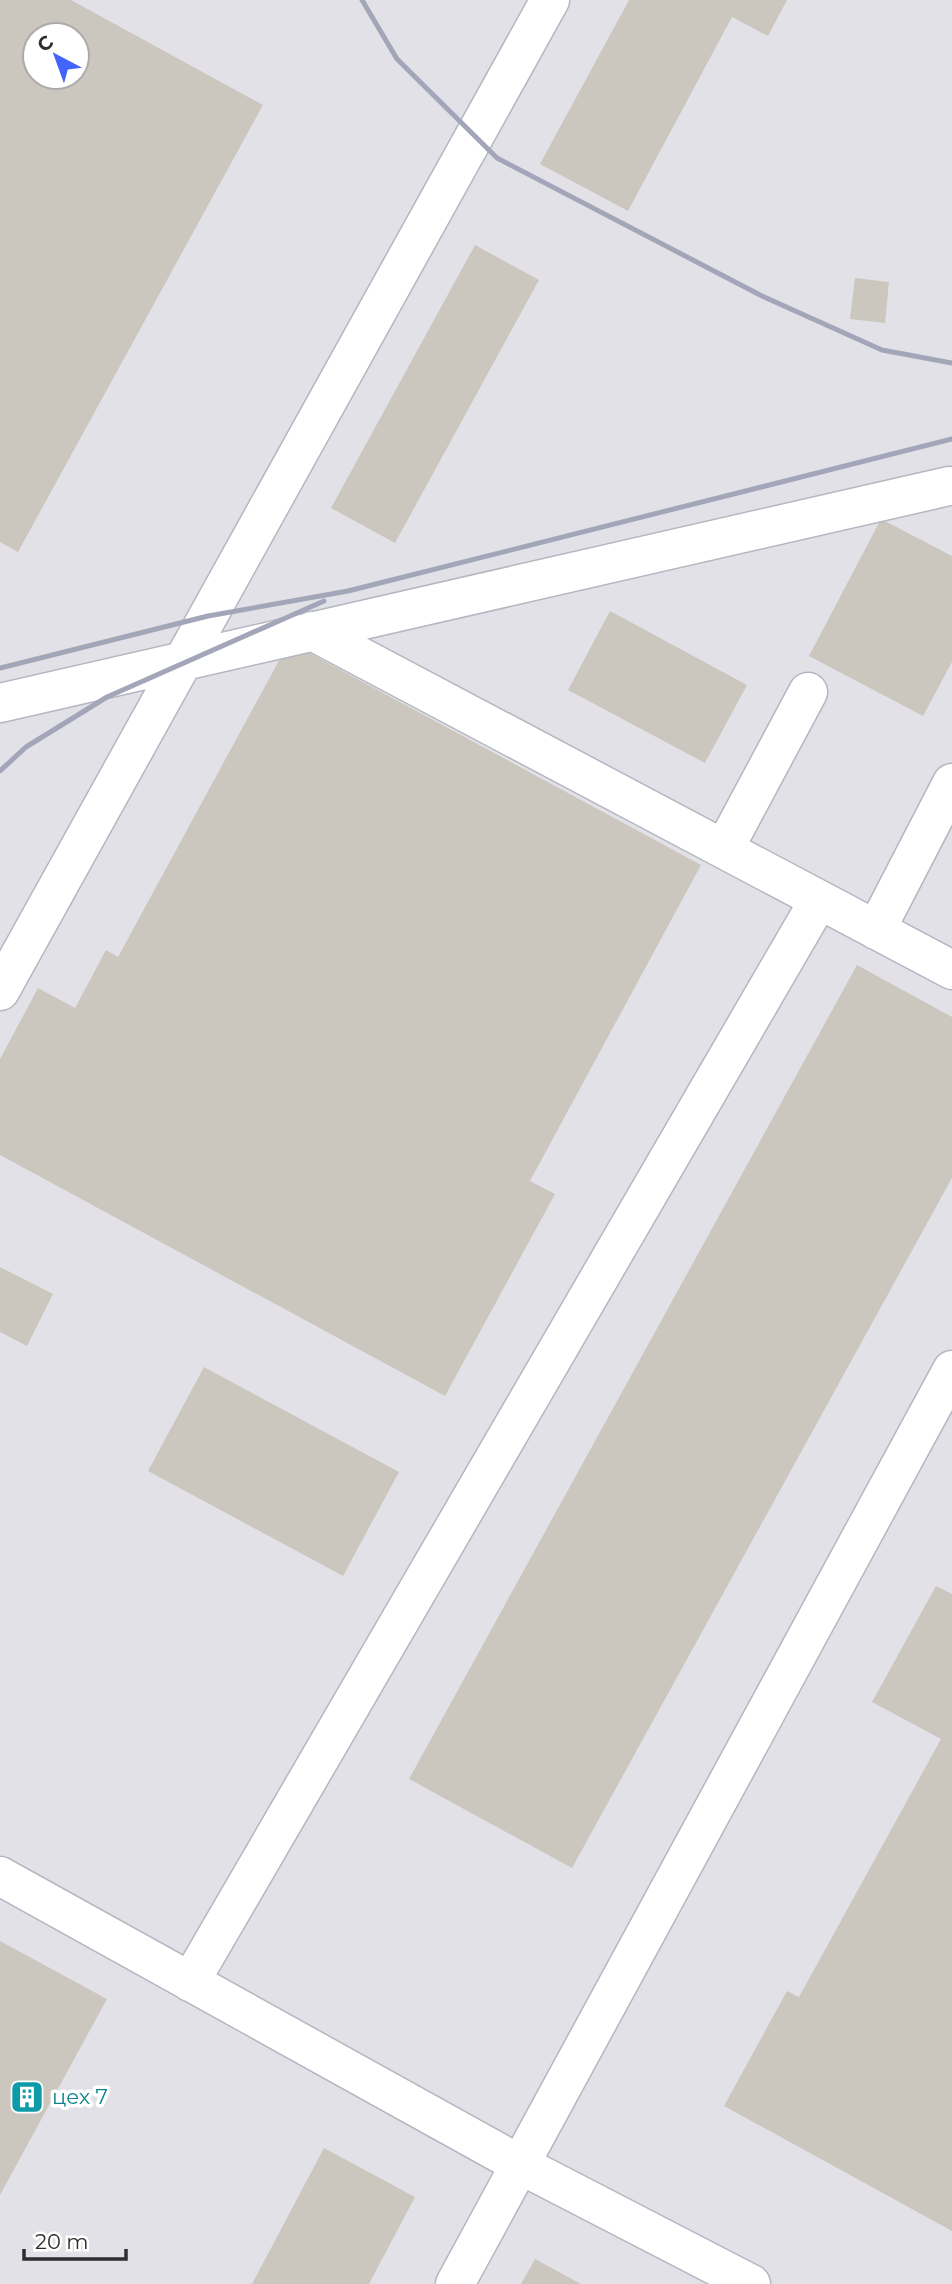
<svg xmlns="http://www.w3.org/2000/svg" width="952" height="2284" font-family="Montserrat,sans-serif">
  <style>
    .industrial { fill: #e3e1e8; fill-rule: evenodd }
    .building { fill: #cbc7bf; fill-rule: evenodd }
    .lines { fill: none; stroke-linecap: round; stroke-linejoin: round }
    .minor-casing { stroke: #b4b7c1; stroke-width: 41 }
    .minor { stroke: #fff; stroke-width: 38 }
    .rail { stroke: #a3a6b8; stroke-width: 5 }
    .labels { text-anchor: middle; stroke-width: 7; stroke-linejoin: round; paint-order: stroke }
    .culture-label { font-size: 21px; fill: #0d838f; stroke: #fff; text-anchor: start }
  </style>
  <rect width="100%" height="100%" fill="#efe9e1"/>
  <path class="industrial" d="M0,0H952V2284H0ZM35,35H77V77H35Z"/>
  <path class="building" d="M0,0H71L263,105L18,552L0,542ZM35,35H77V77H35Z
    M629,0H787L768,36L732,17L628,211L540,164Z
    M475,245L539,280L395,543L331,508Z
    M855,278L889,282L885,323L850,319Z
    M881,519L952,556V662L923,716L809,656Z
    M610,611L747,685L705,763L568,690Z
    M289,642L701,865L530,1181L555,1194L445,1396L0,1155V1059L38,988L75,1008L106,950L118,957Z
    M857,965L952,1017V1178L572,1868L409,1779Z
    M0,1267L53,1294L27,1346L0,1332Z
    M204,1367L399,1472L343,1576L148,1471Z
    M936,1586L952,1594V2231L724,2106L787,1991L799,1997L941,1739L872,1702Z
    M0,1941L107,1999L0,2195Z
    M324,2148L415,2197L369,2284H252Z
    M535,2259L581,2284H521Z"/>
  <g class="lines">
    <defs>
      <path id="minor" d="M312,631L952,970
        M0,703L949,486
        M724,849L808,692
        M876,930L952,783
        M0,991L550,0
        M0,1876L519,2164L751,2284
        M190,1982L819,900
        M455,2284L952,1370"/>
    </defs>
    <use href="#minor" class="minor-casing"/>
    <use href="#minor" class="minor"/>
    <path class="rail" d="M362,0L397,59L497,158L762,296L882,350L952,363
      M0,668L208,616L348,591L952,439
      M0,771L26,747L107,697L324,601"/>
  </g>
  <defs>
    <symbol id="building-square" viewBox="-11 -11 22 22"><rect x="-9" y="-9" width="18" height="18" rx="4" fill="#0f9aa8" stroke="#fff"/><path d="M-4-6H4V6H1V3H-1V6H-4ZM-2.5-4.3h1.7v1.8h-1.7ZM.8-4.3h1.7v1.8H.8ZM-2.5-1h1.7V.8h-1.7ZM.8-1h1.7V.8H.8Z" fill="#fff"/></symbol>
  </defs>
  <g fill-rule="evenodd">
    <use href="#building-square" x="8" y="2078" width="38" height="38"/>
  </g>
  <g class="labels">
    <g class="culture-label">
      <text x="52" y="2104">цех 7</text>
    </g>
  </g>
  <g transform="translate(56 56) rotate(319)"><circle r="33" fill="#ffffff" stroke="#ababab" stroke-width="2"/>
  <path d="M0-5L12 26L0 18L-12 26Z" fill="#4264fb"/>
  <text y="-10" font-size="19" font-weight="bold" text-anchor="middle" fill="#2e2e2e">С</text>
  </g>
  <path d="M24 2249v10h102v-10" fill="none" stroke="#2e2e2e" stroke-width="3.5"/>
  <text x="35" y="2249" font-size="21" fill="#2e2e2e" stroke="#ffffff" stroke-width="5" paint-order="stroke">20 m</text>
</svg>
